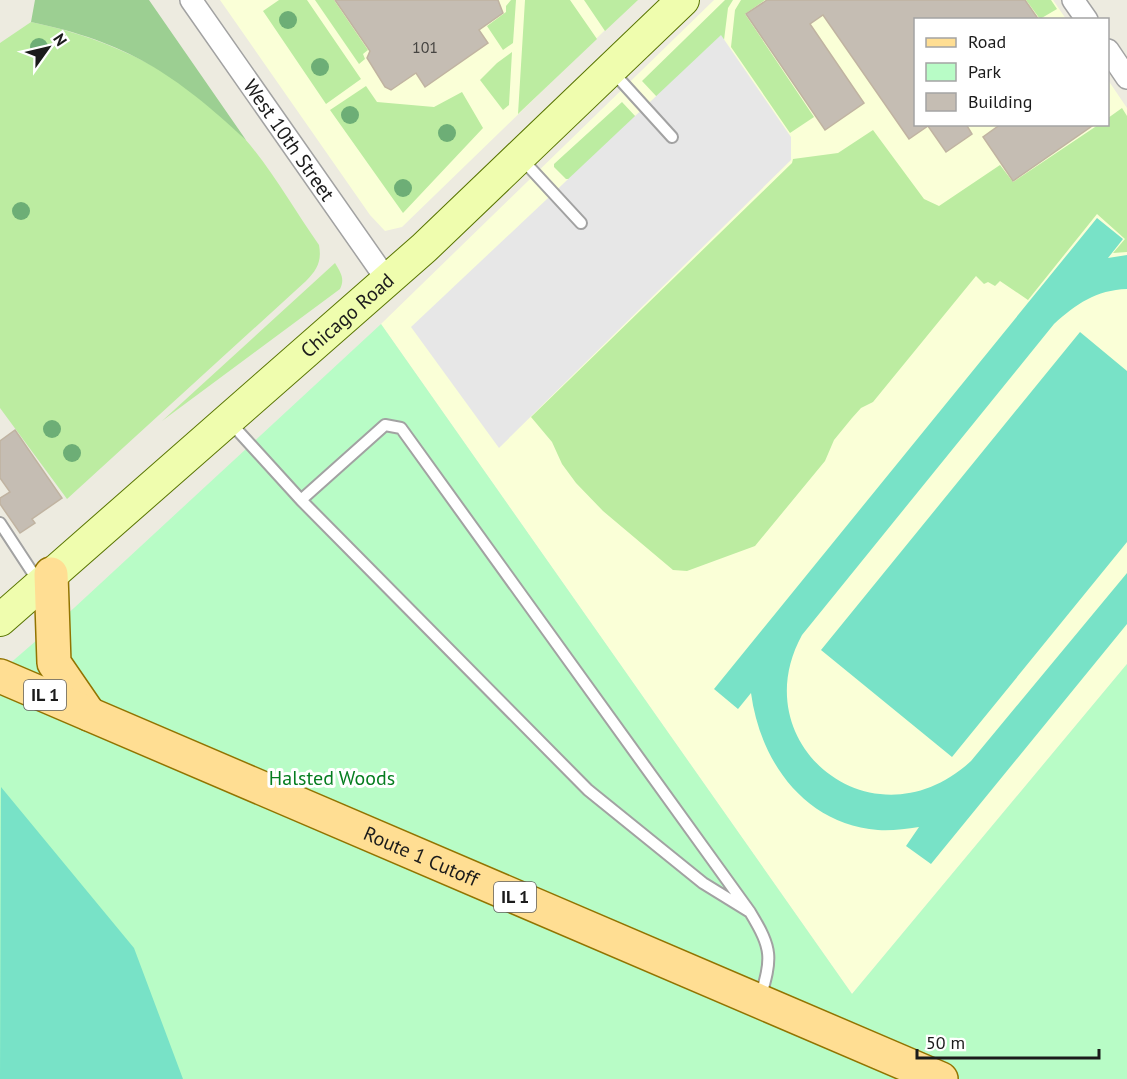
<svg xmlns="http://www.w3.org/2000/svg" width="1127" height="1079" font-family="'PT Sans',sans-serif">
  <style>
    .education { fill: #faffd7 }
    .grass { fill: #bceca1 }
    .forest { fill: #9ccf92 }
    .park { fill: #b8fcc6 }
    .pitch { fill: #78e2c7 }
    .parking { fill: #e7e7e7 }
    .building { fill: #c5bdb3; stroke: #c0b3a1; stroke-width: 1.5 }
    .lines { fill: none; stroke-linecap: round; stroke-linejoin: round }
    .lane-casing { stroke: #a2a2a2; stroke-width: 14 }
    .street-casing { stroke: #a2a2a2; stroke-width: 24 }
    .secondary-casing { stroke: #587400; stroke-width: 34 }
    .primary-casing { stroke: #927400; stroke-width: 36 }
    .lane { stroke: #fff; stroke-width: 10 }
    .street { stroke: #fff; stroke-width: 21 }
    .secondary { stroke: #effdae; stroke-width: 32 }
    .primary { stroke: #ffde93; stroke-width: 33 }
    .tree { fill: #6dae76 }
    .labels { text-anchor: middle; stroke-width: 6; stroke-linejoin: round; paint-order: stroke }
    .number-label { font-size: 16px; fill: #464441 }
    .shield { fill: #fff; stroke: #5f5f5f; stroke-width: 1.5 }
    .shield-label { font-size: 18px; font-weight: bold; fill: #1b1b1b }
    .street-label { font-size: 20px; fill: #1b1b1b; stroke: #fff }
    .park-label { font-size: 20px; fill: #057d1f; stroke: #fff }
  </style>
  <rect width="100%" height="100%" fill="#edebe0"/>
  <path class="education" d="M220,0H636L402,227L385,231L370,215Z
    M714,0H1053L1066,19L916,20V124H1108V80L1127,108V664L852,994L381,324Z"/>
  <path class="grass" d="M279,0H307L361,79L326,104L263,11Z
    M315,0H334L368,50L363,54L365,59L359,64Z
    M511,0H516L513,43L503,50L487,26L506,12V6Z
    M525,0H570L597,39L518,114Z
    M584,0H638L605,31Z
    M725,0H733L728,8L724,40L657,97L642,81Z
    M741,0H765L745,14L814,117L790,133L731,47L735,10Z
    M1026,0H1051L1057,9L1040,19Z
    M31,22C113,39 189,76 245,139C272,170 295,211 319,245C322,261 317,270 306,281L67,499L0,408V43Z
    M512,52L509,105L503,110L480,80L497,63Z
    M366,86L377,102L434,107L462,92L483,128L403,213L330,110Z
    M622,102L636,117L570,179H566L554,167V164Z
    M1122,108L1127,116V252L1113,253L1125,239L1097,214L1028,300L1000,281L995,286L988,282L984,284L976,276L873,402L861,408L852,418L834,440L825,461L755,546L687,571L673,570L603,511L576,483L562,464L552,442L531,417L792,163L793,159L838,153L873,130L924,199L939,206L1000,165L1013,182L1098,125L1108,124V118Z
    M335,263C341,273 345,279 340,289L162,421Z"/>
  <path class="forest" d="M35,0H149L246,140C175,74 127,42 31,22Z"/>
  <path class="park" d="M381,324L852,994L1127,664V1079H0V672L74,608Z"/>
  <path class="pitch" d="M1097,218L1123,239L1108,258L1127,255V289C1096,290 1076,304 1054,324L802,635C742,744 873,851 971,761L1127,573V624L931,864L906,846L919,827C905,829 891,831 878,830C804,824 760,761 751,693L738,709L714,689Z
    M1080,332L1127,371V542L952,757L821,650Z
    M1,787L134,948L183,1079H0Z"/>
  <path class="parking" d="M721,35L791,137V160L499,448L411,327Z"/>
  <path class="building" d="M335,0H498L503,13L479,30L488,43L425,87L416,73L391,90L385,87L367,58L370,51Z
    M767,0H1025L1039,20H916V124H966L972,134L946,152L928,126L909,139L823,15L810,24L864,103L825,130L746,14Z
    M1001,124H1095L1013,181L983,137Z
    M15,430L62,498L32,519L35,523L20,533L0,504V498L10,492L0,478V441Z"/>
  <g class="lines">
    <defs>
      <path id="lane" d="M612,71L672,137
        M520,157L581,223
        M229,421L301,500L588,790L703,883L750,912L401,428L385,425L301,500
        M0,523L38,581
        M750,912C773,950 772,957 760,999"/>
      <g id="street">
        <path id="s1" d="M191,0L387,280"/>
        <path d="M1073,0L1087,20"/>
        <path d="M1108,50L1127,78"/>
      </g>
      <g id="secondary">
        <path id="s2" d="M0,620L424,248L683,0"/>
      </g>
      <g id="primary">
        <path d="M51,574L54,663L89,714"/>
        <path id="s3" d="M0,676L941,1079"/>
      </g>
    </defs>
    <use href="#lane" class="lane-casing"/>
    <use href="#street" class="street-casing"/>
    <use href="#secondary" class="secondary-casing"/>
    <use href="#primary" class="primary-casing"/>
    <use href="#lane" class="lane"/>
    <use href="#street" class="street"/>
    <use href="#secondary" class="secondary"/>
    <use href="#primary" class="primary"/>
  </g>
  <g class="tree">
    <circle cx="288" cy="20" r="9"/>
    <circle cx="39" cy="47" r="9"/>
    <circle cx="320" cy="67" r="9"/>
    <circle cx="350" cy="115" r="9"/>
    <circle cx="447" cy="133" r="9"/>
    <circle cx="403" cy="188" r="9"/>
    <circle cx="21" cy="211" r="9"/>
    <circle cx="52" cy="429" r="9"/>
    <circle cx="72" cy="453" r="9"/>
  </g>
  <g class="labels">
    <g class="number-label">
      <text x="425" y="53">101</text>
    </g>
    <g class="shield">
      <rect x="24" y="680" width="42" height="30" rx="4.5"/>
      <rect x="494" y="882" width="42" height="30" rx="4.5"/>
    </g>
    <g class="shield-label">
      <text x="45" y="701">IL 1</text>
      <text x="515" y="903">IL 1</text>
    </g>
    <g class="street-label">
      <text dy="7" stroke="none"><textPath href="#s1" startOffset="171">West 10th Street</textPath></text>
      <text dy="7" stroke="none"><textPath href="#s2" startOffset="462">Chicago Road</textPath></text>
      <text dy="7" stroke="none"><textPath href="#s3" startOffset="458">Route 1 Cutoff</textPath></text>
    </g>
    <g class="park-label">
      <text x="332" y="785">Halsted Woods</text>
    </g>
  </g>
  <rect x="914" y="18" width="195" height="108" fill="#ffffff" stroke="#a4a4a4" stroke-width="1.5"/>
  <rect x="926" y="38" width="30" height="9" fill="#ffde93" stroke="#a4a4a4" stroke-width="1.5"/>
  <text x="968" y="48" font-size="18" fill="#1b1b1b">Road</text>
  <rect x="926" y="63" width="30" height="18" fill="#b8fcc6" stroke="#a4a4a4" stroke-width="1.5"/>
  <text x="968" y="78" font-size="18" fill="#1b1b1b">Park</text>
  <rect x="926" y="93" width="30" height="18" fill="#c5bdb3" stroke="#a4a4a4" stroke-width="1.5"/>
  <text x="968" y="108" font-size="18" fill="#1b1b1b">Building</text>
  <g transform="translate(48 48) rotate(56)" stroke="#ffffff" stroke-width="4.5" paint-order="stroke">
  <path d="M0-4.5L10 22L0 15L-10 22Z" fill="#1b1b1b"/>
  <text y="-9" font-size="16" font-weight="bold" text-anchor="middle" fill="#1b1b1b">N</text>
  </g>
  <path d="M917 1049v9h182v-9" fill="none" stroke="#1b1b1b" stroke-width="3"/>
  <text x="926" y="1049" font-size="18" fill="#1b1b1b" stroke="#ffffff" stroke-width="4.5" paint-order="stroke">50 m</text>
</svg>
